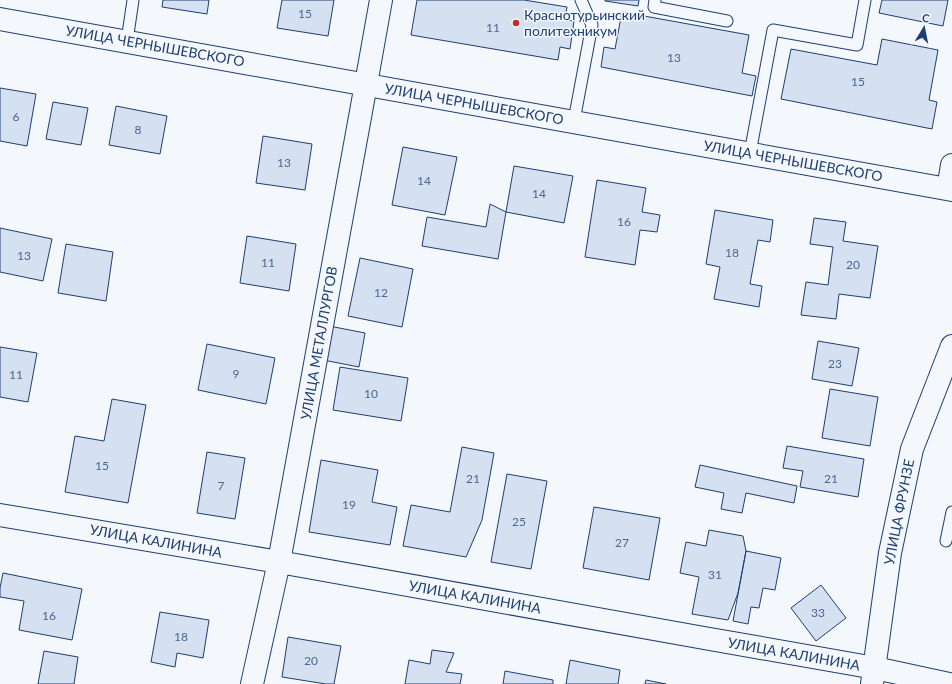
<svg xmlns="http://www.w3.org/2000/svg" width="952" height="684" font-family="Lato,sans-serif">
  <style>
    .building { fill: #d5e0f0; stroke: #1d3f73 }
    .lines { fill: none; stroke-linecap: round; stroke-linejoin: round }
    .service-casing { stroke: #1d3f73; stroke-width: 13 }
    .minor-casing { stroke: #1d3f73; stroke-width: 24 }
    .service { stroke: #f4f7fb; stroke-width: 11 }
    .minor { stroke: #f4f7fb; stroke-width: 22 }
    .poi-dot { fill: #c62828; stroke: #f4f7fb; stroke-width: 1.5 }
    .labels { text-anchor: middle; stroke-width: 3; stroke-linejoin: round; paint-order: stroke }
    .number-label { font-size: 12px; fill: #4b6792 }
    .poi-label { font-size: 14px; fill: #1d3f73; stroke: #f4f7fb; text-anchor: start }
    .street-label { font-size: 14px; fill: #1d3f73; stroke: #f4f7fb }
  </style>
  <rect width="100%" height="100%" fill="#f4f7fb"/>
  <path class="building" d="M163,0H209L207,14L162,7Z
    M282,0H334L328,36L277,28Z
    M417,0H524L567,7L565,19L574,21L570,49L560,47L558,60L411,35Z
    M605,0H639L638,6L605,1Z
    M882,0H948L943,26L879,13Z
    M622,12L749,35L742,73L756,76L752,96L601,67L604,47L615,49Z
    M882,39L938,50L929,100L937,102L932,129L781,99L791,49L877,65Z
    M0,88L36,94L27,146L0,141Z
    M53,102L88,108L81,145L46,139Z
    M116,106L167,116L160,154L109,145Z
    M263,136L312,144L305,190L256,183Z
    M403,147L457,157L445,215L392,205Z
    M514,166L573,176L564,223L506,212Z
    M597,180L646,188L642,212L660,215L657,232L640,230L635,265L585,257Z
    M490,204L506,212L498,259L422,246L427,217L486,227Z
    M715,210L773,220L770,242L758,240L750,284L762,286L759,307L714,299L720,267L706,264Z
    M814,218L846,222L843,241L878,246L870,298L839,294L836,319L801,315L806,282L828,285L833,247L810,244Z
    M0,228L52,239L43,281L0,272Z
    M247,236L296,244L289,291L240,283Z
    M66,244L113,252L106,301L58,293Z
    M360,258L413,269L402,327L348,316Z
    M324,325L365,333L359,367L318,359Z
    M818,341L859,348L852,386L812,379Z
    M207,344L275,358L266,404L198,390Z
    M0,347L37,353L28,402L0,397Z
    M340,367L408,378L401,421L333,410Z
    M830,389L878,397L870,446L822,438Z
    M112,399L146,405L128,503L65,492L75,436L104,441Z
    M787,446L864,459L858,497L800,487L803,471L783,468Z
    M462,447L494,453L482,520L466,557L403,546L411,505L450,512Z
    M207,452L245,458L235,519L197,513Z
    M321,460L378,470L372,502L397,507L390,545L309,532Z
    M700,465L797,486L794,503L746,493L742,513L721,509L724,493L695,487Z
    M507,474L547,481L531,569L491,562Z
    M594,507L660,518L649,580L583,568Z
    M709,530L743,536L746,551L738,593L728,620L692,614L699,577L680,573L686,542L706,546Z
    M746,551L781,558L775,590L763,588L759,608L751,607L748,624L733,621Z
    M3,573L82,589L72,640L19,630L24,601L0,597V588Z
    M821,585L846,618L816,641L791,608Z
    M160,612L209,620L203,658L177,653L175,667L151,662Z
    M288,637L341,646L334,684H326L282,677Z
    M432,650L454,653L446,672L462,674L460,684H405L409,660L430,664Z
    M44,651L78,657L74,684H38Z
    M570,660L620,670L618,684H566Z
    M505,671L553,680V684H503Z
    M646,680L666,684H645Z"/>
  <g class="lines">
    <defs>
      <path id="service" d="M655,0L654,7L727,21
        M127,41L133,0
        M575,122L576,110L592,25L581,0
        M750,153L773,30L857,45L865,0
        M946,541L952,512"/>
      <path id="minor" d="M0,19L952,190
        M948,189L952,165
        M0,515L279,562L704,638L875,668L949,684
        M252,684L279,562L366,84L381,0
        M872,684L890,553L912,449L952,346"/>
    </defs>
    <use href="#service" class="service-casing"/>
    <use href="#minor" class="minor-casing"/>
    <use href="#service" class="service"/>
    <use href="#minor" class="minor"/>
  </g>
  <circle class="poi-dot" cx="516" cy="23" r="4"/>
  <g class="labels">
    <g class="number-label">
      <text x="305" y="18">15</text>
      <text x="493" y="32">11</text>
      <text x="674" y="62">13</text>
      <text x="858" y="86">15</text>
      <text x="16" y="121">6</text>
      <text x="138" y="134">8</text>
      <text x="284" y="167">13</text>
      <text x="424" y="185">14</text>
      <text x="539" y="198">14</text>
      <text x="624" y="226">16</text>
      <text x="732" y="257">18</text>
      <text x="24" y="260">13</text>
      <text x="268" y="267">11</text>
      <text x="853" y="269">20</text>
      <text x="381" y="297">12</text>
      <text x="835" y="368">23</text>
      <text x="236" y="378">9</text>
      <text x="16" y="379">11</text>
      <text x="371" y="398">10</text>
      <text x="102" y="470">15</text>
      <text x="473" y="483">21</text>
      <text x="831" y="483">21</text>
      <text x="221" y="490">7</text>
      <text x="349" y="509">19</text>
      <text x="519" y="526">25</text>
      <text x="622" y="547">27</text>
      <text x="715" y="579">31</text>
      <text x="818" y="617">33</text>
      <text x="49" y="620">16</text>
      <text x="181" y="641">18</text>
      <text x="311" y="665">20</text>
    </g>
    <g class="poi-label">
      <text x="524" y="20">Краснотурьинский<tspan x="524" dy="16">политехникум</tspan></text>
    </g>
    <g class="street-label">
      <text transform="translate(155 46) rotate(10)" y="5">УЛИЦА ЧЕРНЫШЕВСКОГО</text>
      <text transform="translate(474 104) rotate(10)" y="5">УЛИЦА ЧЕРНЫШЕВСКОГО</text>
      <text transform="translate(793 161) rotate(10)" y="5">УЛИЦА ЧЕРНЫШЕВСКОГО</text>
      <text transform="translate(319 343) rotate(-80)" y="5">УЛИЦА МЕТАЛЛУРГОВ</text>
      <text transform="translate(899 512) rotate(-79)" y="5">УЛИЦА ФРУНЗЕ</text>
      <text transform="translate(156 541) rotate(10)" y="5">УЛИЦА КАЛИНИНА</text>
      <text transform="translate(475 597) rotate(10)" y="5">УЛИЦА КАЛИНИНА</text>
      <text transform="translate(794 654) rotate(10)" y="5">УЛИЦА КАЛИНИНА</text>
    </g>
  </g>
  <g transform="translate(924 28) rotate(10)" stroke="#f4f7fb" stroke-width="3" paint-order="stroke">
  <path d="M0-3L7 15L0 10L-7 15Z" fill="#1d3f73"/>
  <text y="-6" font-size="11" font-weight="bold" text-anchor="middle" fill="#1d3f73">С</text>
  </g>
</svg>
